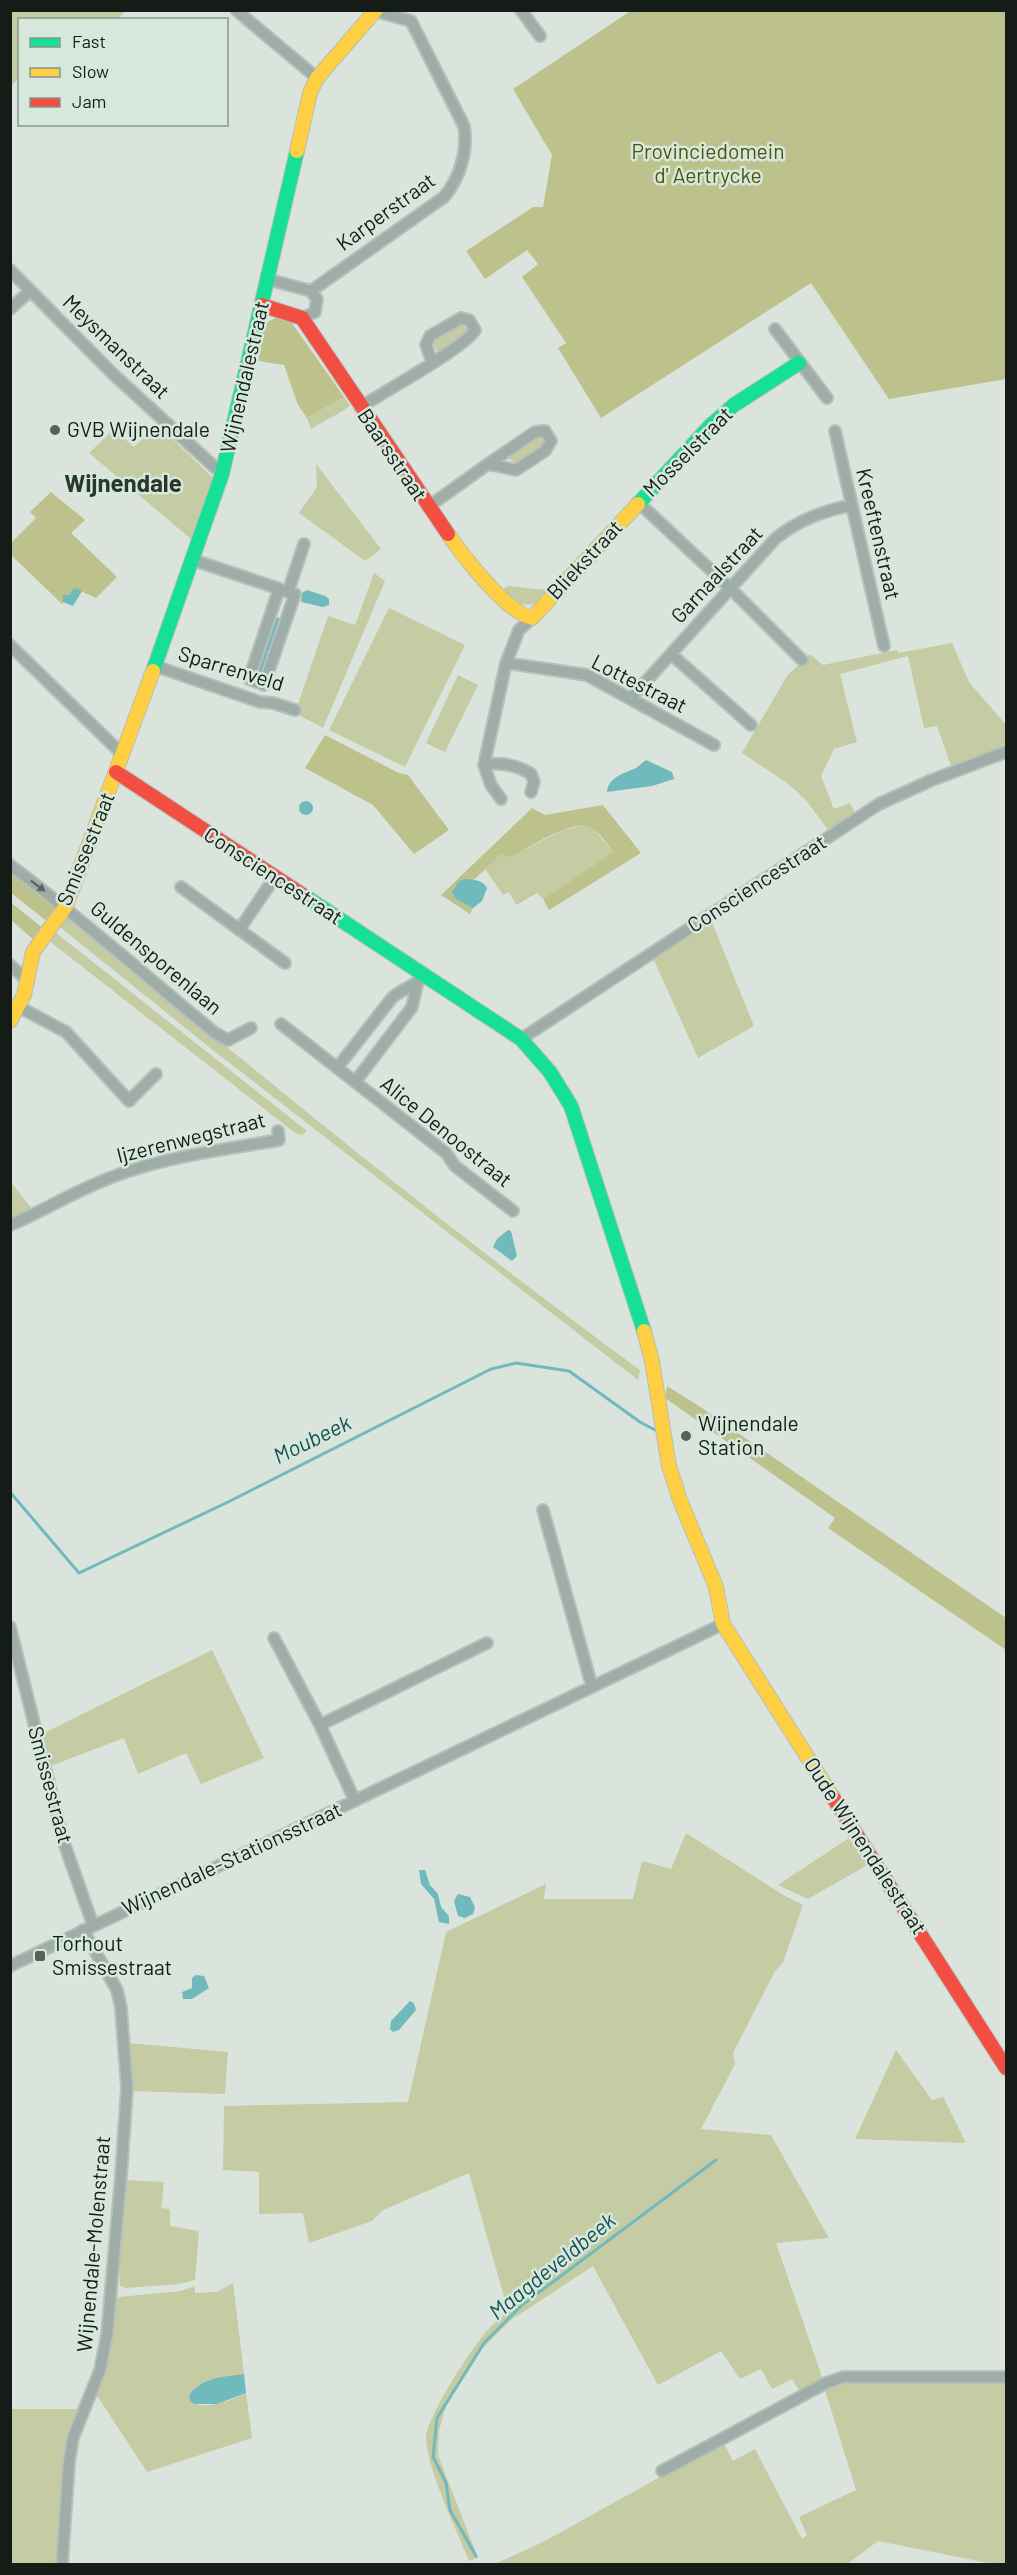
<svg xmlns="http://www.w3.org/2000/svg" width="1017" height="2575" font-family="Barlow,sans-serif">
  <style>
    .green { fill: #c5cba3 }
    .forest { fill: #bdc28d }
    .water { fill: #70b9bc }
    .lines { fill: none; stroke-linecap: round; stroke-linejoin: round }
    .stream { stroke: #70b9bc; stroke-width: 3 }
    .street-casing { stroke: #b7bfba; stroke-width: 14 }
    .fast-casing { stroke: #b7bfba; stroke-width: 16 }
    .slow-casing { stroke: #b7bfba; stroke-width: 16 }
    .jam-casing { stroke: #b7bfba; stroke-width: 16 }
    .street { stroke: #9eada8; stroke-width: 10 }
    .fast { stroke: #16e098; stroke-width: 14 }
    .slow { stroke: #ffcf43; stroke-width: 14 }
    .jam { stroke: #f24e42; stroke-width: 14 }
    .oneway { fill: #5a6460 }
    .poi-dot { fill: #5a615c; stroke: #d6e8dc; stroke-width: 2 }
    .labels { text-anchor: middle; stroke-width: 5; stroke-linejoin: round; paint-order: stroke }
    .park-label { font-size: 21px; fill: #51520b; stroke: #d6e8dc }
    .street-label { font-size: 21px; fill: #151b17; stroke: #d6e8dc }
    .poi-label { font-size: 21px; fill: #151b17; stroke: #d6e8dc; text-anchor: start }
    .water-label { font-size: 22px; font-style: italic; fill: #165054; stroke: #d6e8dc }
    .quarter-label { font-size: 24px; font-weight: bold; fill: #29372e; stroke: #d6e8dc }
  </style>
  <rect width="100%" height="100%" fill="#dae4dd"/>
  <path class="green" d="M11,10H126V11L117,19L20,20L19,78L11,86Z
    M462,324L467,329L465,333L438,352L433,345L436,341Z
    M344,397L350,405L346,409L311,429L307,418Z
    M157,424L214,479L191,539L89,453L114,429L134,447Z
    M537,437H542L544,445L516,463L509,459V455Z
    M316,464L381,549L365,561L299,513L317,487Z
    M374,573L385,581L323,728L295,713L328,616L355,625Z
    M508,586L546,590L543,601C529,607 508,607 504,588Z
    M389,608L465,645L405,767L329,730Z
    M952,643L969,682L1006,725V746L951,766L937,726L924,728L908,656L840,674L857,742L834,749L821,776L834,809L850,803L855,814L829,831L805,799L787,783L742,753L787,676L810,654L823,665L897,650L898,653Z
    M458,675L478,685L445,752L426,743Z
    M585,825L593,828L613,852L543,899L537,893L516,905L509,892L503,895L485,869L501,854L515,855L563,830Z
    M69,916C256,1072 443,1226 640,1370L638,1380L214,1051L60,927Z
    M711,920L754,1026L698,1058L653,958Z
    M55,932L307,1131L302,1135L295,1133L48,940Z
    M10,1181L33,1210L10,1221Z
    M212,1650L264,1758L201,1784L186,1753L138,1774L124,1738L48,1767L40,1735Z
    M686,1833L783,1895L803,1905L783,1963L775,1971L733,2053L735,2064L701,2129L771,2135L829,2238L776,2243L823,2380L801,2393L792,2379L772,2389L761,2369L740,2379L721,2351L658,2385L593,2266L511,2320L483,2348L446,2405L439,2431L438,2455L478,2558L469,2561C456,2529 429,2473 426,2440C425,2419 470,2351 485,2333C492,2325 501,2318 508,2311L469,2173L383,2210L372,2221L309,2243L303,2213L259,2214V2172L223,2170L224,2106L408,2102L446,1932L546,1884L544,1899H633L642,1861L671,1869Z
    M852,1836L869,1864L808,1899L778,1885Z
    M128,2043L228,2052L225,2094L130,2091Z
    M896,2050L932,2100L943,2097L966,2143L855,2139Z
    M125,2180L164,2182L161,2208L170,2209V2226L199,2231L195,2280L179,2284L126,2288L120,2286L119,2259Z
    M233,2283L244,2374C224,2377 202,2377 189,2395L190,2401C203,2412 232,2400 246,2393L252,2438L147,2472L96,2394L107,2361L114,2302L119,2297L181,2291L195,2286V2293L217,2292Z
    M848,2380L1006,2382V2564H993L878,2541L847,2564H495L545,2541L723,2442L733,2461L755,2449L802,2539L807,2535L799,2517L856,2490L824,2387Z
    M11,2409H81L64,2447L55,2564H11Z"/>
  <path class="forest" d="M632,10L1006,11V379L889,399L811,283L601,418L558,348L566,343L522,277L538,264L527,250L485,279L466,251L533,207H543L552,155L513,89Z
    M276,318L287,319L291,322L344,397L307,418L298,405L284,365L258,361L265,323Z
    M51,492L85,520L71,533L117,577L96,598L76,589L62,604L11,555L10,544L36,518L30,512Z
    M325,735L399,773L408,775L449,830L414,854L373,805L305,768Z
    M603,805L641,853L549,910L543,899L613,852C607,844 599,831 590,827C573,819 532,846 515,855L507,857L501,854L456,897L474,906L470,914L441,895L532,808L545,815Z
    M10,871L59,910L49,923L11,893Z
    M10,902L44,929L35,941L11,920Z
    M667,1386L699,1406L1006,1618V1650L828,1528L835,1518L665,1398Z"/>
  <path class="water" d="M74,588L82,591L73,606L63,602V595H69Z
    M307,590L325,596L329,599V605L323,607L301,602L302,593Z
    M277,617L282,620L271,650L267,652C270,661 267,673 258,676L255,671C261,665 259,659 262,652L266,651C265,639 269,626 277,617Z
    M646,760L672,772L674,779L652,786L607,792C608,778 624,773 634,769C639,767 641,763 646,760Z
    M299 808a7 7 0 1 1 14 0a7 7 0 1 1-14 0Z
    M465,879C473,880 482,879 487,888L482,901L473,908L456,899L452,892L459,881Z
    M508,1230L511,1231L517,1256L512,1261L493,1247L497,1239Z
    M419,1870H425L430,1885L438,1894L441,1907L449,1916V1924L439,1922L434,1899L421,1884Z
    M458,1894L470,1897L475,1907L473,1914L465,1918L458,1916L454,1901Z
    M196,1975L204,1976L209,1988L192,1999H183L182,1992L192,1988V1978Z
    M410,2001L414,2003L416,2010L399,2030L393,2032L390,2029L391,2021Z
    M244,2374L246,2393L217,2404H194L190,2401L189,2395C202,2377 223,2377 244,2374Z"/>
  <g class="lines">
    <path class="stream" d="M10,1492L79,1573L228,1502L491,1369L516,1363L569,1371L640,1422L655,1430
      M476,2556L450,2510L446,2483L433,2457L437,2418L484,2343L522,2305L716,2160"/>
    <defs>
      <path id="street" d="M236,10L317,78
        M521,10L540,36
        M10,270L112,373L222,474
        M267,279L311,291L317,299L315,312L302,318
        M311,291L444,197C460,178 468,151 464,126L411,21L375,11
        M10,309L30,291
        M775,329L827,398
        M360,407C381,394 467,346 475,330L469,320L461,318L430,336L426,345L432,362
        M835,431L884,646
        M638,502L730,588L802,660
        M428,507L488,464L516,470L545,451L551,441L545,431L535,432L488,464
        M193,560L295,594L264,685L249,679L279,589
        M288,592L304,544
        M10,645L123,755
        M671,654L751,725
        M506,663L587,675L714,745
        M155,666L260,702L273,703L295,710
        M630,699L776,538C799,520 823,511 852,505
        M484,765C501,762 517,765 531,774L534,782L531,792
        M501,799L491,785L484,765L506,663L519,630L532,618
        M10,865C81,918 147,977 215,1033L228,1040L251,1028
        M181,887L285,963
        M239,930L275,877
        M10,965L28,981
        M19,1007L66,1032L129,1101L156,1074
        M281,1024L446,1153L455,1166L513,1211
        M521,1039L879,804L932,780L1006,752
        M337,1068L392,998C402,988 415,987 424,976
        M355,1082L412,1007L417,985
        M10,1225C39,1213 65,1197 93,1185C151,1158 217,1151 279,1140L278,1131
        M543,1510L592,1687
        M10,1627L64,1843L93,1925
        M274,1638L320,1725L355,1801
        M320,1725L487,1643
        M10,1966L723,1624
        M662,2471L826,2383L843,2377H1006
        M62,2564L69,2462L73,2438L100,2370L107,2335L121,2176L127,2088L121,2008L117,1990L83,1930"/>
      <path id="fast" d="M638,504L710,426L734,405L799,363
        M153,671L222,474L297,151
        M306,897L521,1039L550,1072L571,1106L644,1331"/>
      <path id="slow" d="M297,151L310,93L317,78L376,10
        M448,534C463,556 507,613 532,618L638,504
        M10,1021L24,995L33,952L66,906L153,671
        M644,1331L652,1361L669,1466L680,1500L716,1587L723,1624L832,1796"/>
      <path id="jam" d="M261,305L302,318L448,534
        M116,772L306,897
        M832,1796L1006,2068"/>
    </defs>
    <use href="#street" class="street-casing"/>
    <use href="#fast" class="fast-casing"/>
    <use href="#slow" class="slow-casing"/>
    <use href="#jam" class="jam-casing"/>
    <use href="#street" class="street"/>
    <use href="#fast" class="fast"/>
    <use href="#slow" class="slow"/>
    <use href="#jam" class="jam"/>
  </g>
  <defs><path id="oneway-solid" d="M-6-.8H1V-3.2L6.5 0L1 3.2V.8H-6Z" transform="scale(1.5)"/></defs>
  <use class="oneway" href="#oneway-solid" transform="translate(38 886) rotate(37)"/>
  <g class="poi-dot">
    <circle cx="55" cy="430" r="6"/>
    <circle cx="686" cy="1436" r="6"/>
    <rect x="34" y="1950" width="12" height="12" rx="3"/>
  </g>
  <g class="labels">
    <g class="park-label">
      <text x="708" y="159">Provinciedomein<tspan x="708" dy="24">d' Aertrycke</tspan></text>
    </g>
    <g class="street-label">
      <text transform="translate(386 212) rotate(-36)" y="7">Karperstraat</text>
      <text transform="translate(116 347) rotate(44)" y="7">Meysmanstraat</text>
      <text transform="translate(245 377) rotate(-77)" y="7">Wijnendalestraat</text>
      <text transform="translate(688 452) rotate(-45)" y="7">Mosselstraat</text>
      <text transform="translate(392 455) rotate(56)" y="7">Baarsstraat</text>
      <text transform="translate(878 534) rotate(77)" y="7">Kreeftenstraat</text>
      <text transform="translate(585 560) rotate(-47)" y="7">Bliekstraat</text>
      <text transform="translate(717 575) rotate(-47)" y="7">Garnaalstraat</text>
      <text transform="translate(231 669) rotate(17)" y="7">Sparrenveld</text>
      <text transform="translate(639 684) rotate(27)" y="7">Lottestraat</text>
      <text transform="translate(86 849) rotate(-68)" y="7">Smissestraat</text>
      <text transform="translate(273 876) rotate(33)" y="7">Consciencestraat</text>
      <text transform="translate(757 884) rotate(-33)" y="7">Consciencestraat</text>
      <text transform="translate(156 958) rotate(40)" y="7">Guldensporenlaan</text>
      <text transform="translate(446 1132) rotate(39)" y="7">Alice Denoostraat</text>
      <text transform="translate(191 1138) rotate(-14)" y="7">Ijzerenwegstraat</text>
      <text transform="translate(50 1785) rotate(75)" y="7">Smissestraat</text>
      <text transform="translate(865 1846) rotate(57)" y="7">Oude Wijnendalestraat</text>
      <text transform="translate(232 1859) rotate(-25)" y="7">Wijnendale-Stationsstraat</text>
      <text transform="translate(94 2244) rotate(-85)" y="7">Wijnendale-Molenstraat</text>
    </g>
    <g class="poi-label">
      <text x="67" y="437">GVB Wijnendale</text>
      <text x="698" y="1431">Wijnendale<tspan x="698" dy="24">Station</tspan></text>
      <text x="52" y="1951">Torhout<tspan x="52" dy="24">Smissestraat</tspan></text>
    </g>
    <g class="water-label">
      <text transform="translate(312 1439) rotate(-26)" y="8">Moubeek</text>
      <text transform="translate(552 2266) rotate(-39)" y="8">Maagdeveldbeek</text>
    </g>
    <g class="quarter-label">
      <text x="123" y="492">Wijnendale</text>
    </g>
  </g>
  <rect width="1017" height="2575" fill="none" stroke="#151b17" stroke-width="24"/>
  <rect x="18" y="18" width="210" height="108" fill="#d6e8dc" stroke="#89968d" stroke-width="1.5"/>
  <rect x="30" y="38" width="30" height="9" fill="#16e098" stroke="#89968d" stroke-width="1.5"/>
  <text x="72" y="48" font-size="18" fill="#151b17">Fast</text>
  <rect x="30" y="68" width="30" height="9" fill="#ffcf43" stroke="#89968d" stroke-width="1.5"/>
  <text x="72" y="78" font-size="18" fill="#151b17">Slow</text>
  <rect x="30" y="98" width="30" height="9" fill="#f24e42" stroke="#89968d" stroke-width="1.5"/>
  <text x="72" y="108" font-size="18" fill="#151b17">Jam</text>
</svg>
